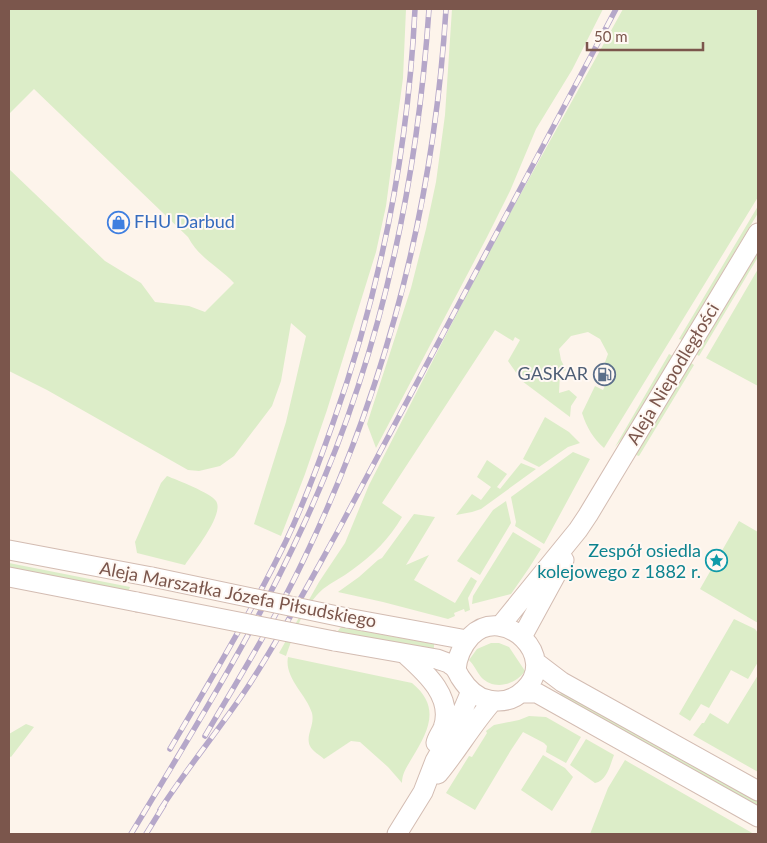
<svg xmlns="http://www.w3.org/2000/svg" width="767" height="843" font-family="Lato,sans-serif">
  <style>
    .green { fill: #dcedc8 }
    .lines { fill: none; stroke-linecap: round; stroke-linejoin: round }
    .tertiary-casing { stroke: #d3bcb2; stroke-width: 21 }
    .tertiary { stroke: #fff; stroke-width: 19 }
    .rail-casing { stroke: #b5a7c9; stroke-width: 5.5 }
    .rail { stroke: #fff8f3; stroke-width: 4; stroke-dasharray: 11; stroke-linecap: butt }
    .tertiary-bridge-casing { stroke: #d3bcb2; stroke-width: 21; stroke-linecap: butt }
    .tertiary-bridge { stroke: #fff; stroke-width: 19 }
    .labels { text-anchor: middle; stroke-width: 4; stroke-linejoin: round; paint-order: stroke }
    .shop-label { font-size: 18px; fill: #366cbe; stroke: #fff8f3; text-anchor: start }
    .service-label { font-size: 18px; fill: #4e5e75; stroke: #fff8f3; text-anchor: end }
    .street-label { font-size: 18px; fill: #7b564c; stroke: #fff8f3 }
    .culture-label { font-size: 18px; fill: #0d838f; stroke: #fff8f3; text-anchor: end }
  </style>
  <rect width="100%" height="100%" fill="#fdf4eb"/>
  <path class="green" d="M9,9H406L403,78L386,206L376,252L327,410L305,474L281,536L254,524L286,422L306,336L291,323L281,381L272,406L234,456L220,466L199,471L188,470L47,390L9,371V169L105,261L141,283L155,302L189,306L205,312L234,283C218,266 199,258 188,237L34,89L9,114Z
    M452,9H603L572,70L536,129L510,191L487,237L376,448L367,424L411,288L426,229L436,182L445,115Z
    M623,9H758V197L604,448C593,438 587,428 582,413L595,386L603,390L613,369L604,365L608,354L600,339L588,332L571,336L559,349L561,360L566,370L560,373L559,393L569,390L577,397L571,406L570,417L522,381L508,361L520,340L515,337L513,341L495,330L382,503L402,517C389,539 373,555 352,570C343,577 332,582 323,589C304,606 294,633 286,656L279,653L319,582L345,543L369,485L488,253Z
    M758,206V213L682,340L679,339Z
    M758,250V257L699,356L696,354Z
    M758,269V386L706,358Z
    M669,354L673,356L628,432L615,447Z
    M691,363L694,365L639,456L636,455Z
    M545,417L569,432L580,443L568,447L539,467L523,459Z
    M573,452L590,459L544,544L515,526L516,522L511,497Z
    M487,460L507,474L497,487L500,489L521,463L536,469L481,509L472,512L456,515L472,494L481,500L491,487L477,477Z
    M167,476C177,480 211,493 216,501C225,514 193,553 185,565L137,553L135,542L161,483Z
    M506,501L511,523L480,575L457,561L493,510Z
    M414,514L435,517L406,565L429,555L414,580L455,603L471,577L477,581L468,598L470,610L465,612L464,609L454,613L455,616L448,619L383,602L338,592L359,577L378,560L382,558Z
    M739,521L758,532V623L700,589Z
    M513,532L541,549L529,568L511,594L472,604L473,596Z
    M9,563L130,587L128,592L9,567Z
    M734,619L755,629L758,633V662L748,679L731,670L709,708L701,704L690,721L679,714Z
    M341,627L434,644V649L337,632Z
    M491,643H499L509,647L525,671C515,685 494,691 481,677C477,672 474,665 469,660L477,649Z
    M288,657L412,683C441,707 429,730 412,758C407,767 402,773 402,783L388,767L360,742L351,741L324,759C320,755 312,751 310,746C305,735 315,726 312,713C306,694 284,678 288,657Z
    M758,675V772L693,735L702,723H704L710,713L728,724Z
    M562,691L758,801V807L559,696Z
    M529,716L546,717L581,737L566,763L546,752L547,746L544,743L523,732L511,750L475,810L446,793L469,756L472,757L487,733L486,731L494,725L519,720Z
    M26,724L34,727L11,757L9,756V734Z
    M586,739L614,755C610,765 607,781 595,783L570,765Z
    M543,755L565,768L573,777L552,811L521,790Z
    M625,760L630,763L754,834H590L608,788Z"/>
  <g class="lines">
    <defs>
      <path id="tertiary" d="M9,550L152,577
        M9,577L137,602
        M347,618L467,640
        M500,626L578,530L588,515L758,233
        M522,637L564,560
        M334,641L437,659C441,661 448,662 451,665C455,667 458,673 460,677C467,688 476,698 489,700C503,703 514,700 524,690C560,658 504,603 471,636C462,646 457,657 456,670
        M405,654C425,672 454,697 443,728C441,733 437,738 436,743
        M537,663L562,682L758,791
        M521,693H537L758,817
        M438,774C458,750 473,723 493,701
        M397,834L423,792L435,761L460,717L471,691"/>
    </defs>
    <use href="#tertiary" class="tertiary-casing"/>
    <use href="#tertiary" class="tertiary"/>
    <defs>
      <path id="rail" d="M205,736C239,678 275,620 304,559C388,384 434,203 446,9
        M170,749C210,681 251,613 286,541C304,503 319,463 333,423C381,289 408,151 415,9
        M160,810C187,768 219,730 247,688C280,638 309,583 339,529L616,9
        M131,834C192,733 254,633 303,526C379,363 417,188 429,9
        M146,834L164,805"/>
    </defs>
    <use href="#rail" class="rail-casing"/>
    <use href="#rail" class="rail"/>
    <defs>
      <path id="tertiary-bridge" d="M152,577L347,618
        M137,602L334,641"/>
    </defs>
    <use href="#tertiary-bridge" class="tertiary-bridge-casing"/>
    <use href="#tertiary-bridge" class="tertiary-bridge"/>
  </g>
  <defs>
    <symbol id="shop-ring" viewBox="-11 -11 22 22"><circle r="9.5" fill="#fff8f3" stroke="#3f7fe0" stroke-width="1.5"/><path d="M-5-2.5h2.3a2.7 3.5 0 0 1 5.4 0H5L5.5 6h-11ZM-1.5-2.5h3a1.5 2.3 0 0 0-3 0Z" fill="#3f7fe0"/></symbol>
    <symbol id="fuel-ring" viewBox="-11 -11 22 22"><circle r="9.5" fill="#fff8f3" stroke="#5c6f8a" stroke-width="1.5"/><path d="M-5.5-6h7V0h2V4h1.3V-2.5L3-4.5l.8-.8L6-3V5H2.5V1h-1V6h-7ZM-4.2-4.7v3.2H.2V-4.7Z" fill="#5c6f8a"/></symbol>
    <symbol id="sight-ring" viewBox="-11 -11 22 22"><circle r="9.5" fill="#fff8f3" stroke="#0f9aa8" stroke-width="1.5"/><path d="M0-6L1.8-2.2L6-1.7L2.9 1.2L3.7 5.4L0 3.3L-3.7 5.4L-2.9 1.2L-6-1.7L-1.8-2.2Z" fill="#0f9aa8"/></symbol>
  </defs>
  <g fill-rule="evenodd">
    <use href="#shop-ring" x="106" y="210" width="25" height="25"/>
    <use href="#fuel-ring" x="592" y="362" width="25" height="25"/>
    <use href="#sight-ring" x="704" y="548" width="25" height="25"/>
  </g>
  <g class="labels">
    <g class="shop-label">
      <text x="134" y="228">FHU Darbud</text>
    </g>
    <g class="service-label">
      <text x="588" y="380">GASKAR</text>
    </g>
    <g class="street-label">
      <text transform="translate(673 374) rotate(-59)" y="6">Aleja Niepodległości</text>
      <text transform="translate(238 595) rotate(11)" y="6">Aleja Marszałka Józefa Piłsudskiego</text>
    </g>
    <g class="culture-label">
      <text x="701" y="557">Zespół osiedla<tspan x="701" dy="21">kolejowego z 1882 r.</tspan></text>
    </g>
  </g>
  <rect width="767" height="843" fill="none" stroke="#7b564c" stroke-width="20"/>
  <path d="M587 42v8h116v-8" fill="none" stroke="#7b564c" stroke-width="2.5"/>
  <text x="594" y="42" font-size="15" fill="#7b564c" stroke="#fff8f3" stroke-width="4" paint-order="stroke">50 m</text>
</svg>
